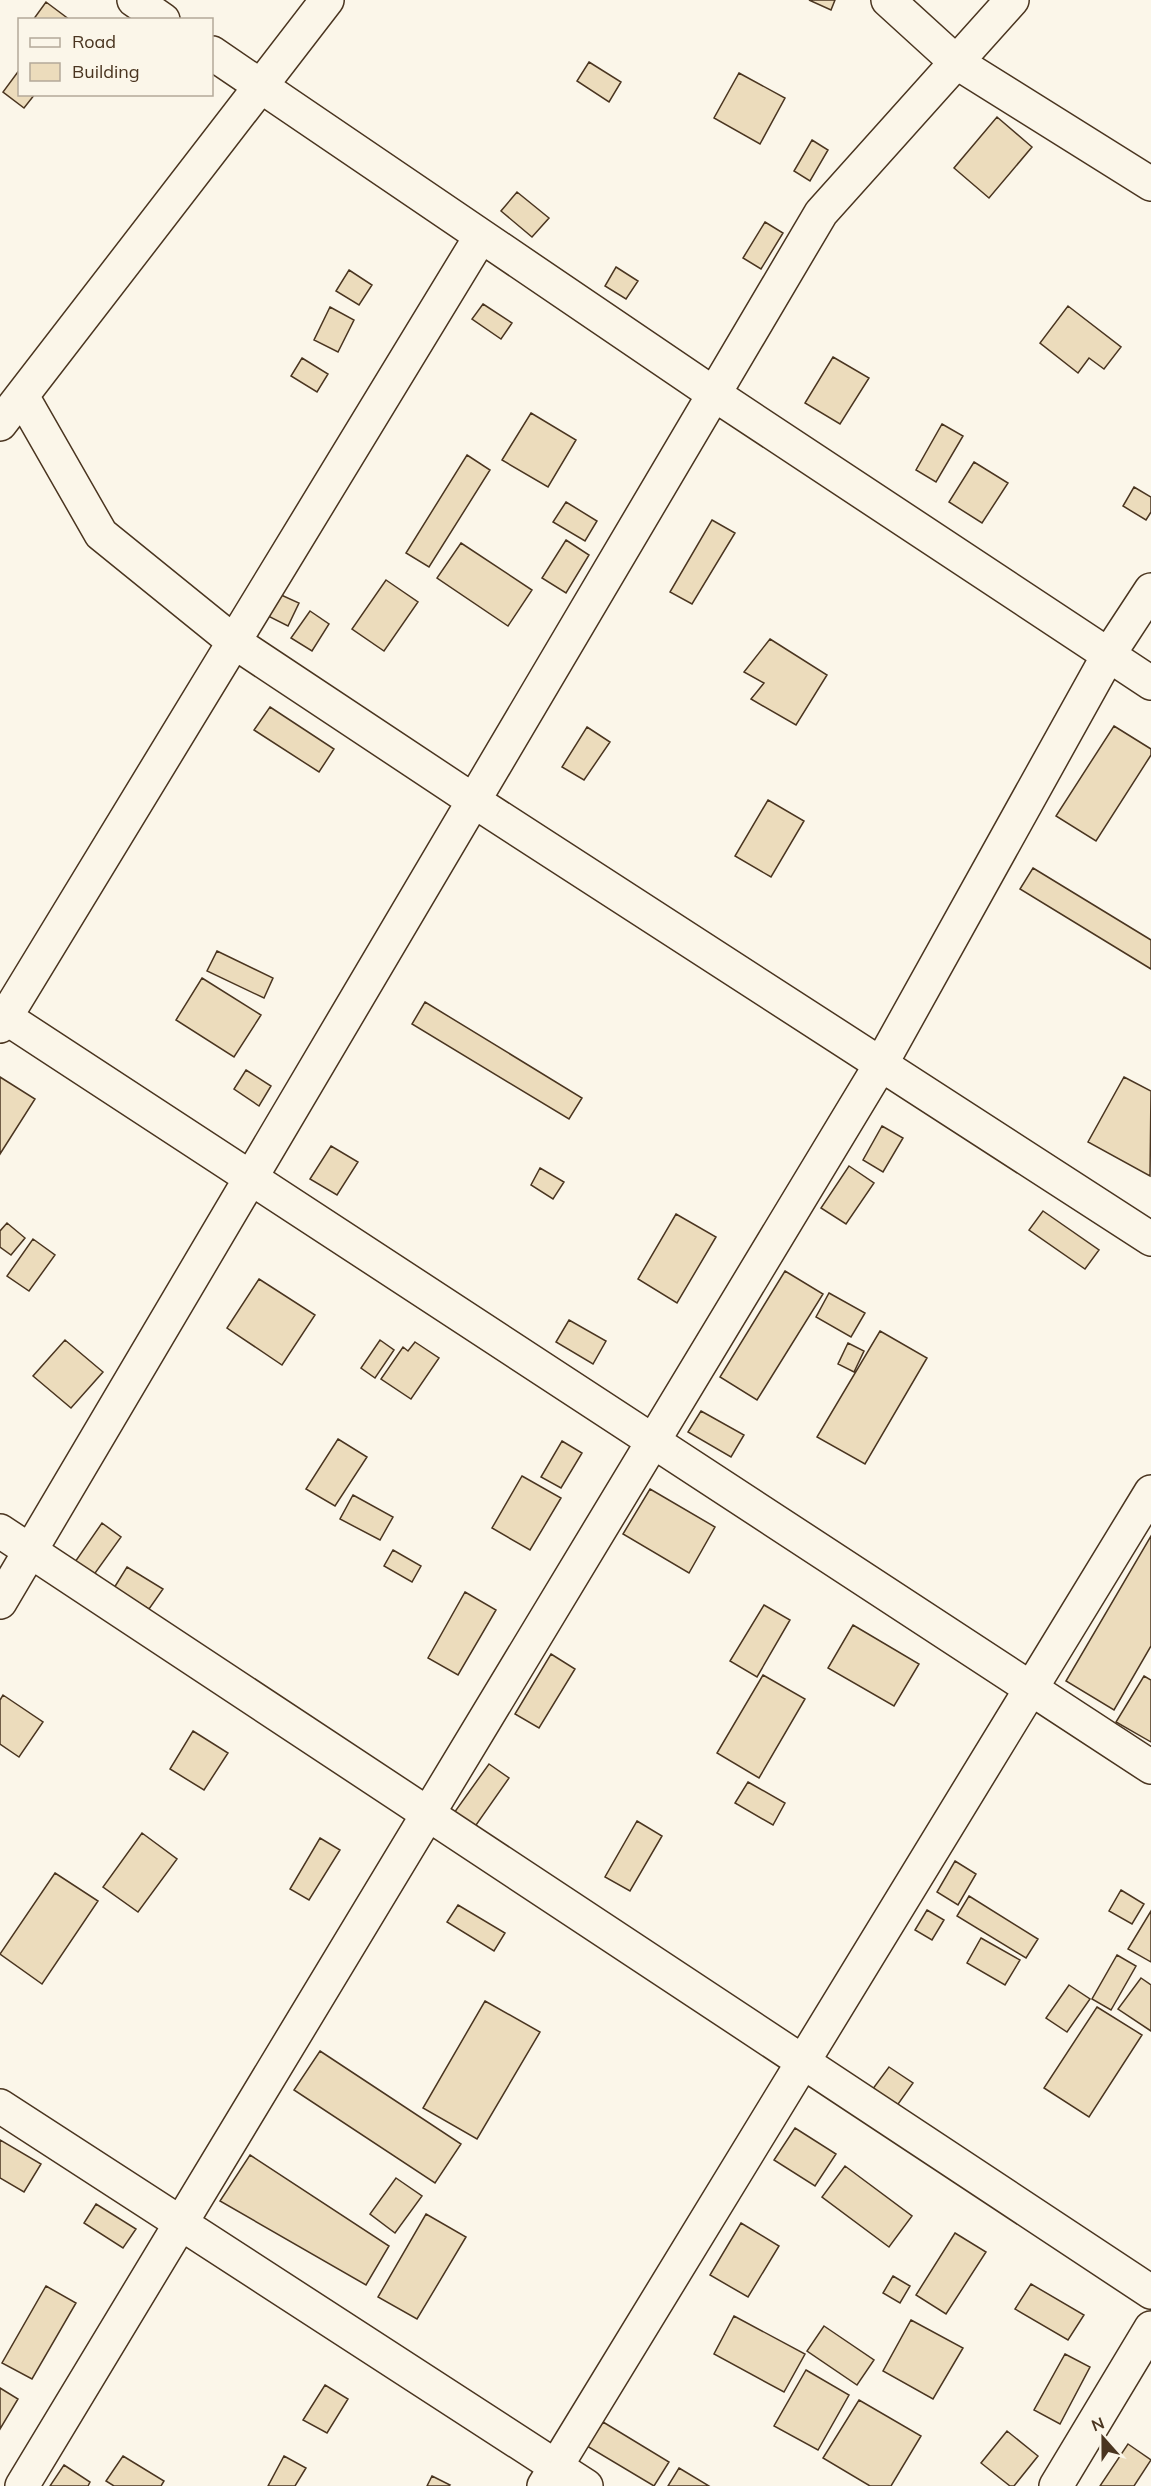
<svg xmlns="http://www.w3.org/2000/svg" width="1151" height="2486" font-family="Mulish,sans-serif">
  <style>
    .building { fill: #ecdcbc; stroke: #4a3520; stroke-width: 1.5 }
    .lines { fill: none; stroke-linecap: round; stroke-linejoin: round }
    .minor-casing { stroke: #4a3520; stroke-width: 36 }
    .minor { stroke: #fbf6e9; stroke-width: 33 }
  </style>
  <rect width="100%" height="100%" fill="#fbf6e9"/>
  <path class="building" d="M809,0H835L831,10Z
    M46,2L70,20H33Z
    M589,62L621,82L609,102L577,81Z
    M20,69V94H35L24,108L3,92Z
    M739,73L785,98L760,144L714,118Z
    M997,117L1032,147L989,198L954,168Z
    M812,140L828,150L810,181L794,171Z
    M517,192L549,218L532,237L501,211Z
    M765,222L783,233L761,269L743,258Z
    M616,267L638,281L626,299L605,286Z
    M349,270L372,285L359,305L336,291Z
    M483,304L512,323L501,339L472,319Z
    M1068,306L1121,347L1104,369L1089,358L1078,373L1040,343Z
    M330,307L354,320L338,352L314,340Z
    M833,357L869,378L840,424L805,403Z
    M302,358L328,374L317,392L291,376Z
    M531,413L576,440L548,487L502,460Z
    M942,424L963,436L936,482L916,470Z
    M467,455L490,470L429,567L406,553Z
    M974,462L1008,483L982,523L949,502Z
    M1134,487L1151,497V512L1146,520L1123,506Z
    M566,502L597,521L585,541L553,522Z
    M712,520L735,533L692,604L670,592Z
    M566,540L589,555L566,593L542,578Z
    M461,543L532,590L508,626L437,578Z
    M386,580L418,602L384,651L352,629Z
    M279,594L299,603L288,626L268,616Z
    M310,611L329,624L312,651L291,638Z
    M770,639L827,675L796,725L751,699L764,683L744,672Z
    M270,707L334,749L319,772L254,730Z
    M1114,726L1151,749V755L1096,841L1056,816Z
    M587,727L610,742L584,780L562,767Z
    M768,800L804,821L771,877L735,856Z
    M1033,868L1151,940V969L1020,889Z
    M217,951L273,978L264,998L207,971Z
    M202,978L261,1015L234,1057L176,1020Z
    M425,1002L582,1098L569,1119L412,1024Z
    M246,1070L271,1086L259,1106L234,1089Z
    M0,1077L35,1099L0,1154Z
    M1124,1077L1151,1091L1150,1176L1088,1142Z
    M882,1126L903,1138L883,1172L863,1160Z
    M331,1146L358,1162L337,1195L310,1179Z
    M849,1166L874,1183L846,1224L821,1208Z
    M540,1168L564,1182L553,1199L531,1185Z
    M1043,1211L1099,1250L1085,1269L1029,1230Z
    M676,1214L716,1237L677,1303L638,1279Z
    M7,1223L25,1238L11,1255L0,1247V1231Z
    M33,1239L55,1255L29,1291L7,1276Z
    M785,1271L823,1294L757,1400L720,1377Z
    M259,1279L315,1315L282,1365L227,1328Z
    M829,1293L865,1313L851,1337L816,1317Z
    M569,1320L606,1341L593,1364L556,1342Z
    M880,1331L927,1358L865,1464L817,1437Z
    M65,1340L103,1372L71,1408L33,1376Z
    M380,1340L394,1350L375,1378L361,1368Z
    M415,1342L439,1358L411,1399L381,1379L403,1347L408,1351Z
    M848,1343L864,1351L854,1372L838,1364Z
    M701,1411L744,1435L731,1457L688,1432Z
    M338,1439L367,1457L335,1506L306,1489Z
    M562,1441L582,1453L561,1488L541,1477Z
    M522,1476L561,1498L530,1550L492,1528Z
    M650,1489L715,1527L689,1573L623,1534Z
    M353,1495L393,1517L380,1540L340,1519Z
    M102,1523L121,1537L93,1576L75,1562Z
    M1151,1536V1646L1114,1710L1066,1681Z
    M393,1550L421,1566L412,1582L384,1566Z
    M127,1567L163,1589L149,1609L114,1588Z
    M465,1592L496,1610L458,1675L428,1658Z
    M764,1605L790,1620L757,1677L730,1661Z
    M853,1625L919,1664L894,1706L828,1668Z
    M551,1654L575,1669L539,1728L515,1714Z
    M763,1675L805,1699L759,1778L717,1753Z
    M1144,1676L1151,1680V1742L1116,1722Z
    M3,1695L43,1722L19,1757L0,1744V1700Z
    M193,1731L228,1753L204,1790L170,1769Z
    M489,1764L509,1778L474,1828L454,1813Z
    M748,1782L785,1803L773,1825L735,1803Z
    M637,1821L662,1836L630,1891L605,1877Z
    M142,1833L177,1859L138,1912L103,1887Z
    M320,1838L340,1850L309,1900L290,1889Z
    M955,1861L976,1874L958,1905L937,1892Z
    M55,1873L98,1901L42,1984L0,1954Z
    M1121,1890L1144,1904L1132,1924L1109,1911Z
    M969,1896L1038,1939L1026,1958L957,1916Z
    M458,1905L505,1933L494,1951L447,1922Z
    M927,1910L944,1920L932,1940L915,1930Z
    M1151,1911V1962L1128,1949Z
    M981,1938L1020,1960L1005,1985L967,1963Z
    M1117,1955L1136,1966L1111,2010L1092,1999Z
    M1141,1978L1151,1985V2031L1118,2009Z
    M1069,1985L1090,1999L1067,2032L1046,2018Z
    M485,2001L540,2032L477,2139L423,2108Z
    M1097,2007L1142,2035L1089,2117L1044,2088Z
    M320,2051L461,2144L435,2183L294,2090Z
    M889,2067L913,2083L896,2107L872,2090Z
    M795,2128L836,2154L815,2186L774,2160Z
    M0,2140L41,2164L24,2192L0,2178Z
    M250,2155L389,2246L366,2285L220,2201Z
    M845,2166L912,2216L889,2247L822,2197Z
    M396,2178L422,2196L395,2233L370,2214Z
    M96,2204L136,2229L123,2248L84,2223Z
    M426,2214L466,2237L417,2319L378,2297Z
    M741,2223L779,2246L748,2297L710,2275Z
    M955,2233L986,2252L946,2314L916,2295Z
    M893,2276L910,2286L900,2303L883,2293Z
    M1031,2284L1084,2315L1068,2340L1015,2309Z
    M46,2286L76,2303L32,2379L2,2363Z
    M734,2316L805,2354L784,2392L714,2354Z
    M911,2320L963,2348L933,2399L883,2371Z
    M824,2326L874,2360L857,2385L807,2351Z
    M1065,2354L1090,2367L1060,2424L1034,2410Z
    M806,2370L849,2395L818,2450L774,2426Z
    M325,2385L348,2399L327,2433L303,2420Z
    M0,2388L18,2399L0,2429Z
    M859,2400L921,2436L891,2486H870L823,2458Z
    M603,2422L669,2462L654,2486L587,2446Z
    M1007,2431L1038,2456L1014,2486H1010L981,2463Z
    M1128,2444L1151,2460L1134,2486H1100Z
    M123,2456L164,2481L161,2486H114L106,2481Z
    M284,2456L306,2468L295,2486H268Z
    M64,2465L90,2482L88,2486H50Z
    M679,2468L709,2486H668Z
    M432,2476L450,2485L449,2486H427Z"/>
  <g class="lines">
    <defs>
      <path id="minor" d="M134,0L163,20
        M888,0L956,62L1151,184
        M212,53L714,394L1151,683
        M22,396L101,534L233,641L474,801L1151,1239
        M0,424L327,0
        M5,1017L1151,1767
        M0,1026L481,236
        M0,1531L1151,2292
        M0,1602L821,213L1012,0
        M0,2106L586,2486
        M22,2486L881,1064L1109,654L1151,590
        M544,2486L1151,1492
        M1056,2486L1151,2328"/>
    </defs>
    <use href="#minor" class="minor-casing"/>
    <use href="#minor" class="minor"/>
  </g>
  <rect x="18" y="18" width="195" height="78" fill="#fbf6e9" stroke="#b4a999" stroke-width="1.5"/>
  <rect x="30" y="38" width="30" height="9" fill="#fbf6e9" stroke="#b4a999" stroke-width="1.5"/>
  <text x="72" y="48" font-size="18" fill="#4a3520">Road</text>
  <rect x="30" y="63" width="30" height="18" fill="#ecdcbc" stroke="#b4a999" stroke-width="1.5"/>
  <text x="72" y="78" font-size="18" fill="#4a3520">Building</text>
  <g transform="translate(1103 2438) rotate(339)" stroke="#fbf6e9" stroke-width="4.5" paint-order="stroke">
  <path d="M0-4.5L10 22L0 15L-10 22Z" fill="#4a3520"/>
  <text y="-9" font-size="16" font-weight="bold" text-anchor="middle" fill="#4a3520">N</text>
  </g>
</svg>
